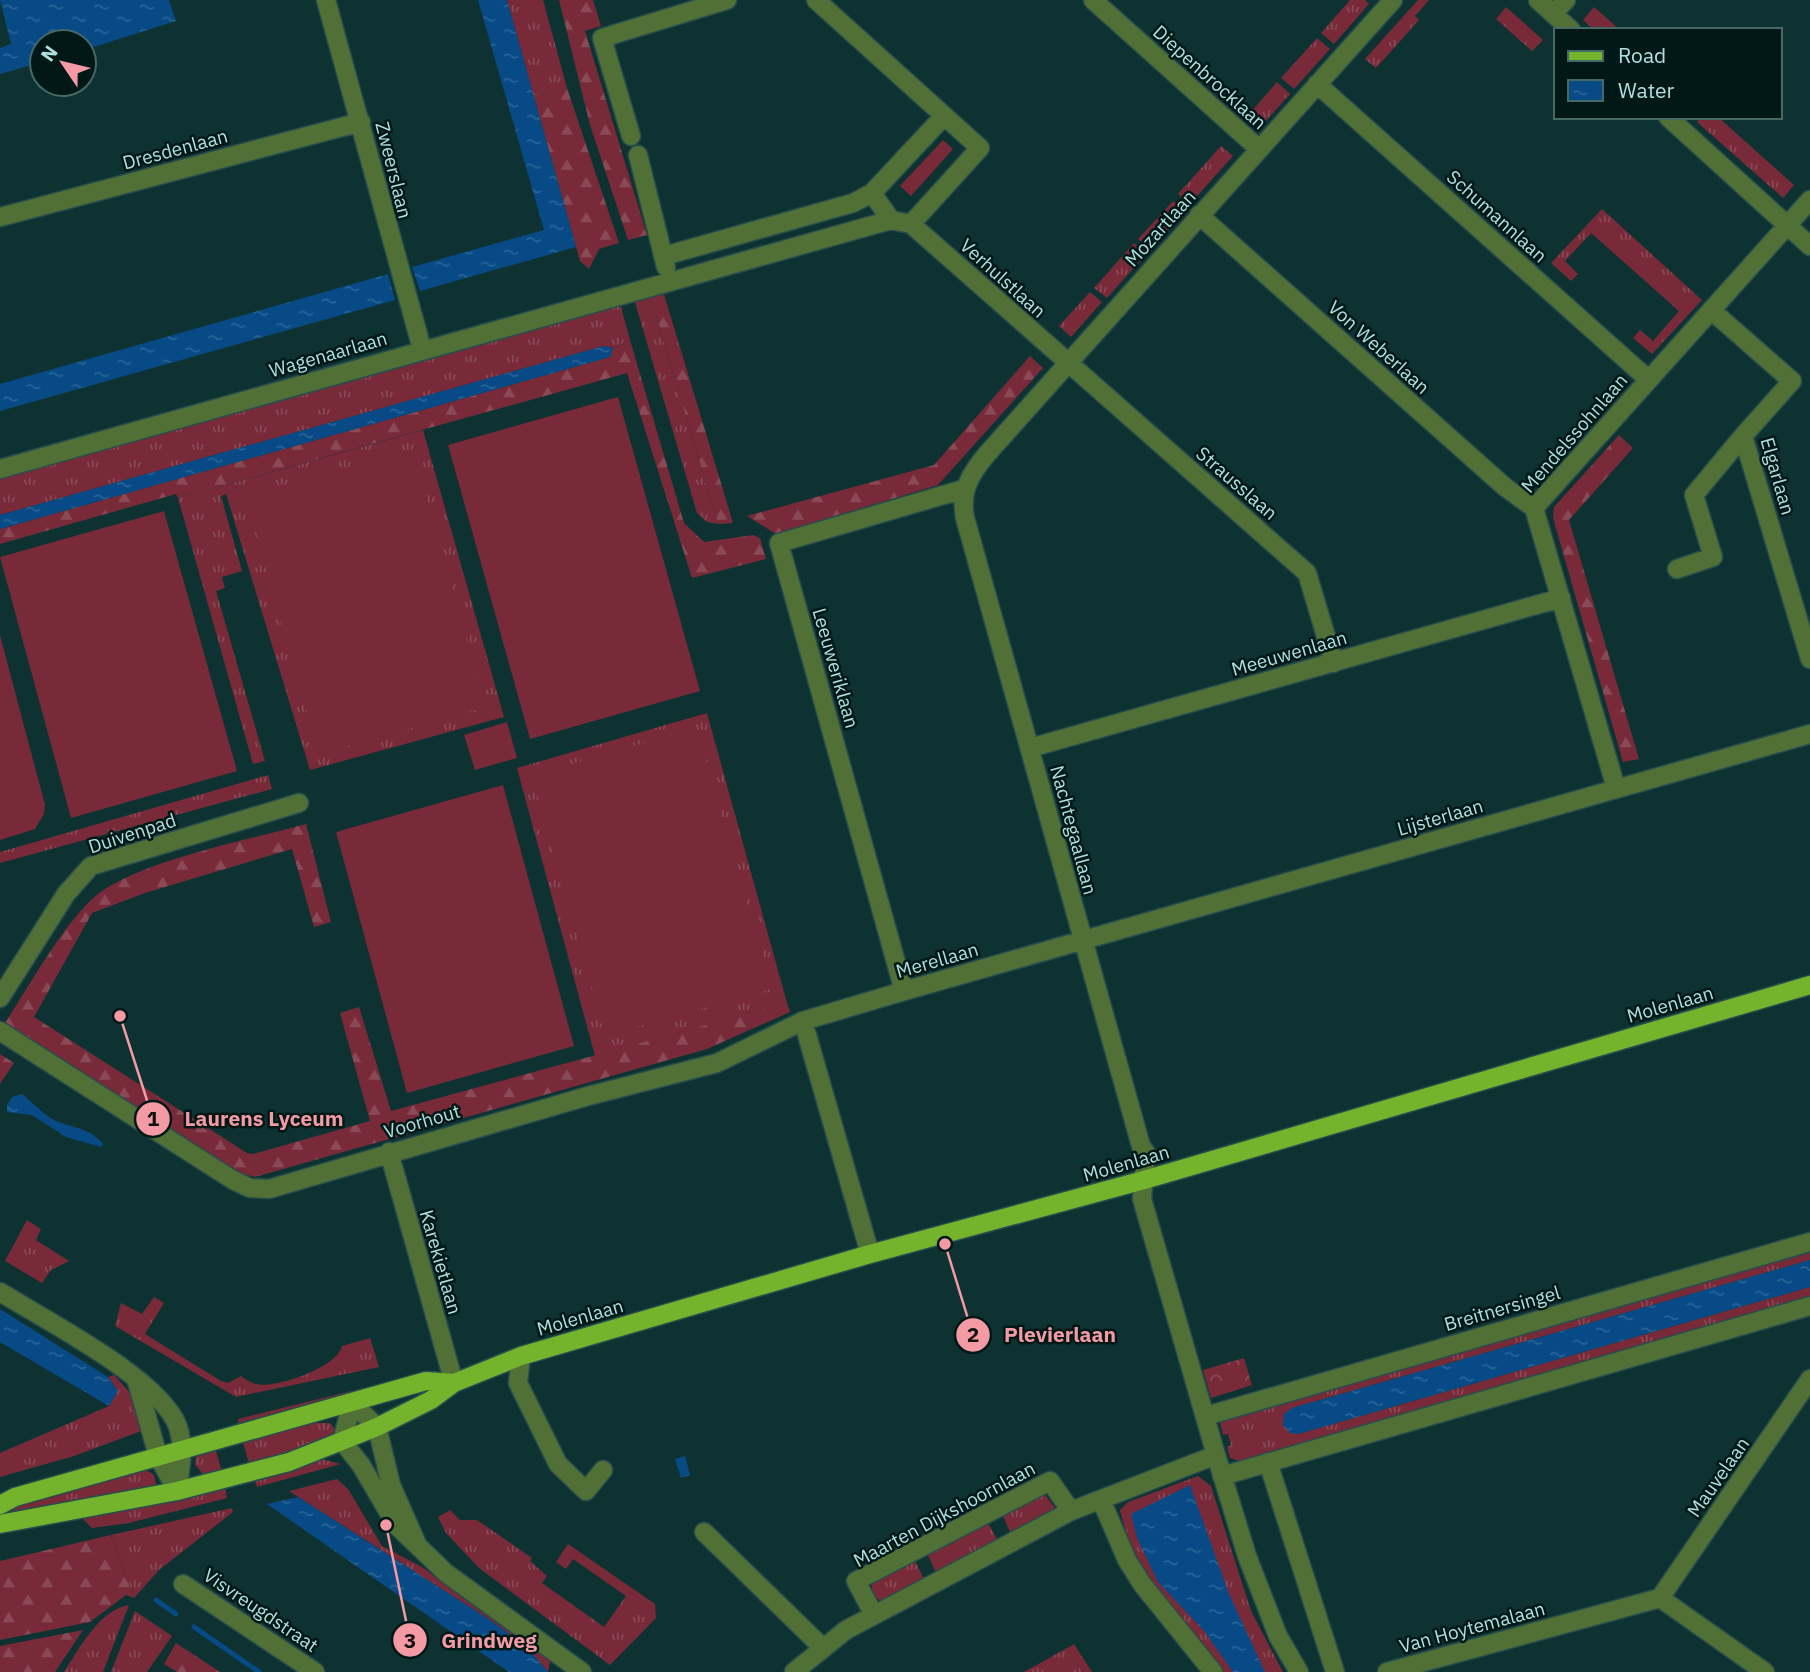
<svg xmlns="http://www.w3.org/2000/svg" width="1810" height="1672" font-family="'IBM Plex Sans',sans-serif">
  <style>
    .grass { fill: url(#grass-tufts) }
    .forest { fill: url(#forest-firs) }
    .park { fill: url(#park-crowns) }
    .pitch { fill: #782a39 }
    .water { fill: url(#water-ripples) }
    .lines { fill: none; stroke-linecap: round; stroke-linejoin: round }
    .stream { stroke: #074a86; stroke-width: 5 }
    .minor-casing { stroke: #274e4d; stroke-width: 21 }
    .major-casing { stroke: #274e4d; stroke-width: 21 }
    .minor { stroke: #517036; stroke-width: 18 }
    .major { stroke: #74b42d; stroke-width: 18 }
    .labels { text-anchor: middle; stroke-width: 5; stroke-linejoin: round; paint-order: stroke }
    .street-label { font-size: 19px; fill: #aee0de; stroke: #011817 }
    .leader { fill: none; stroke: #f49aa5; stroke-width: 2.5 }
    .callout-dot { fill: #f49aa5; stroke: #011817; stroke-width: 2.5 }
    .mark-label { font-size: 21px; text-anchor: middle; font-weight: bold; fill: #111 }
    .callout-label { font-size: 21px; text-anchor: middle; font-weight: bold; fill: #f49aa5; stroke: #011817; stroke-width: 5; stroke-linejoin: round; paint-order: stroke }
  </style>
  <defs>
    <pattern id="grass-tufts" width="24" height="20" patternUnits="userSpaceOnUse" patternTransform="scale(1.75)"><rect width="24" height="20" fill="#782a39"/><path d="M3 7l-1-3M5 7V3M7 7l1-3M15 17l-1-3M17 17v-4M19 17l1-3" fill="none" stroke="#894955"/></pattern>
    <pattern id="forest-firs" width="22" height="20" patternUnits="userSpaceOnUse" patternTransform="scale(1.75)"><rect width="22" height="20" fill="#782a39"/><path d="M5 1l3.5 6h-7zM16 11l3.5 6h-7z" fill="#894955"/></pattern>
    <pattern id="park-crowns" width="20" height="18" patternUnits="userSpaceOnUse" patternTransform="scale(1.75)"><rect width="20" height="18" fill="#782a39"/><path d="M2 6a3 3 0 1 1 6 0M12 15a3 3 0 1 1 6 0" fill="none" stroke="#894955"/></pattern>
    <pattern id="water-ripples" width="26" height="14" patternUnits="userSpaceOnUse" patternTransform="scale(1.75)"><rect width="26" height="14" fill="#074a86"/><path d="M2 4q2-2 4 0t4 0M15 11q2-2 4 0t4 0" fill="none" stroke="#296497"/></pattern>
  </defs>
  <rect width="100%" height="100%" fill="#0d3231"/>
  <path class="grass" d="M507,0H543L567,88L534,97Z
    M1350,0H1365L1369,4L1334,44L1321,33Z
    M1418,0H1429L1415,16L1419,20L1376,68L1365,59Z
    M1506,7L1543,40L1532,51L1496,19Z
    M1594,7L1620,30H1594L1583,20Z
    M1317,38L1330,49L1294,89L1281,78Z
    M1277,82L1290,94L1263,124L1250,113Z
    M1701,117H1718L1794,185L1783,198L1697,122Z
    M1221,146L1233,156L1189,205L1178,194Z
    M1173,201L1185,211L1150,250L1138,239Z
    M1602,209L1702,300L1652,354L1633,338L1640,330L1653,341L1679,311L1591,233L1565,261L1578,274L1571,281L1551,263Z
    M1134,243L1146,254L1107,298L1094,288Z
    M1090,292L1102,302L1071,337L1059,326Z
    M650,295L718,524L707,522L697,513L634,299Z
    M620,303L630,340L613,348L604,346L0,515V478Z
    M423,430L504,717L310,770L226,494L221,496L242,571L222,577L225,588L216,591L265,761L253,764L178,498Z
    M707,713L787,1003L595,1056L517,768Z
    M268,775L272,789L0,863V852Z
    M27,1220L41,1229L36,1240L69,1261L51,1270L42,1283L5,1261Z
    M1810,1248V1260L1292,1408L1298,1434L1810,1287V1300L1243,1462L1230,1458L1227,1447L1231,1445L1228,1434L1223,1435L1220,1423L1223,1419Z
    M154,1297L164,1303L145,1334L221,1381L228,1383L241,1376C245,1379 251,1383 256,1384C276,1389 338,1367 342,1346L370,1338L379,1367L236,1397L115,1326L121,1303L142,1314Z
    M114,1375L132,1395L144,1430L74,1456L0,1477V1453L109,1406L118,1391L108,1377Z
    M396,1380L398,1384L240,1429L238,1419Z
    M303,1423H330L337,1432L292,1454L250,1467L242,1439Z
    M215,1448L223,1475L204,1476L195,1464C196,1451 204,1451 215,1448Z
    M318,1458L341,1464L257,1487L254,1478Z
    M145,1469L154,1475L156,1484L153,1489L12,1514L13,1506Z
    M1198,1476L1211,1486L1251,1611L1283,1672H1221C1185,1618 1134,1576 1120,1510L1128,1502Z
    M337,1479L348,1489L382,1546L422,1567L550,1661L548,1672L526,1646L487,1618L289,1491Z
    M225,1486L227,1498L129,1523L92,1528L82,1518Z
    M1043,1492L1055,1508L1053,1513L1011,1534L1001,1512Z
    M232,1508L233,1512L159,1570L134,1598L111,1535Z
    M450,1510L460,1520H477L532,1558L530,1561L547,1576L542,1583L604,1627L626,1596L573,1559L566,1569L556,1562L568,1544L655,1604L656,1618L610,1665L479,1568L446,1533L438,1517Z
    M987,1521L999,1543L937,1575L927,1553Z
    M915,1560L925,1582L884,1602L876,1598L871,1590L873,1581Z
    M129,1605L103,1672H64C79,1649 99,1610 129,1605Z
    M135,1611L172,1636L147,1672H111Z
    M1067,1648L1083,1672H1024Z"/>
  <path class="forest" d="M559,0H593L601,26L585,31L647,235L628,240L590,125Z
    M567,88L619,243L599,249L589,269L580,261L534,97Z
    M663,291L733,523L718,524L650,295Z
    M630,340L684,523L704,542L753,535L760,538L766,559L692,578L627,373L178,498L176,494L0,544V529L610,357L613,348Z
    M1030,356L1043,368L938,485L776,534L747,516L934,465Z
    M1619,435L1633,448L1569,520L1639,759L1623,762L1553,518L1554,507Z
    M306,824L331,922L314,927L292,849L145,893L92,913L34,1017L247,1153L253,1154L370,1121L340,1013L359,1007L391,1111L787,1003L790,1012L707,1049L255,1177L235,1172L5,1023C29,986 60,930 91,900C131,862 249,840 306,824Z
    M0,1054L14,1063L0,1084Z
    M111,1535L134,1598L126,1595L90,1622L0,1640V1561Z
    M83,1630L55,1672H0V1646Z
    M176,1643L220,1672H177L164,1664Z
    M1074,1644L1092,1672H1083L1067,1648Z"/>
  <path class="park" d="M1244,1358L1252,1385L1211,1398L1203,1370Z"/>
  <path class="pitch" d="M943,140L953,149L911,196L900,186Z
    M618,397L700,691L530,739L448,445Z
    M412,450L486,707L319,754L246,497Z
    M164,511L237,771L71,818L0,557Z
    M0,635L45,805L44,814L35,829L0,840Z
    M507,722L517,758L475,770L464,735Z
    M697,728L771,989L605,1036L532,775Z
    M503,785L574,1046L407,1093L336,832Z"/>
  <path class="water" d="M0,0H169L176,21L84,50V42H42V62L0,74V48L11,44Z
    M478,0H507L576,247L420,291L412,267L544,230Z
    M388,274L395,300L0,411V384Z
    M604,346L613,348L610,357L0,529V515Z
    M22,1094C33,1103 46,1117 58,1122C75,1128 91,1129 103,1144L101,1147L66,1137L32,1115L7,1112V1105L12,1097Z
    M1810,1260V1287L1298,1434L1290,1433L1283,1425L1284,1414L1292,1408Z
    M0,1309L108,1377L118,1391L109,1406L0,1342Z
    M685,1456L690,1475L681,1478L675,1459Z
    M1190,1485L1229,1594L1265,1672H1233L1204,1631L1158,1582L1137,1538L1131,1514Z
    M298,1497L487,1618L526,1646L548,1672H509L267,1504Z"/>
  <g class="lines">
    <path class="stream" d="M156,1600L176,1614
      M194,1627L259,1672"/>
    <defs>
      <path id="minor" d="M326,0L422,349
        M816,0L980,148L911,224
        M1093,0L1259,149
        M1538,0L1571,30
        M1553,14L1566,0
        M1317,84L1649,380
        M944,116L872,193L891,220L911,224L1307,573L1334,663
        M1668,117L1810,246
        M631,136L602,38L727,0
        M638,155L666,267
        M1199,215L1505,487L1534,508
        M0,217L361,122
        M664,256L853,203L872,193
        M1711,310L1792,381L1743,436L1810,659
        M0,469L891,220
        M1677,569L1713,557L1694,495L1743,436
        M1030,748L1561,598
        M1616,788L1534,508L1810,200
        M904,991L779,543L964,489
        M0,998L66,894L91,866L299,803
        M803,1021L870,1254
        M0,1031L233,1180L250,1188L269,1189L588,1096L717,1063L803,1021L904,991L1810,734
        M389,1152L454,1383
        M0,1292C45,1320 161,1379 178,1427C185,1449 180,1470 177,1491
        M521,1356L518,1383L558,1464L586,1491L603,1470
        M137,1382L158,1456L177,1491
        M1206,1416L1810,1242
        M1268,1462L1335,1672
        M1222,1476L1810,1306
        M1102,1502L1127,1560L1142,1584L1213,1672
        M704,1532L823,1648
        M417,1544L391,1485L377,1427L352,1403L342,1441L361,1465L396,1525L446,1573L582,1672
        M183,1584L315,1672
        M1660,1598L1810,1379
        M874,1615L856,1581L1050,1481L1071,1511
        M794,1672L846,1630L1071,1511L1216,1455
        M1299,1672L1278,1636L1247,1556L1216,1455L1142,1199L1146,1153L1141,1146L965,518C960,491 970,474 987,454L1393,0
        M1387,1672L1660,1598L1765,1672"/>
      <path id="major" d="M0,1505L15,1497L426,1381L454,1383
        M0,1524L177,1491L289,1462L377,1427L431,1400L454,1383L521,1356L870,1254L1144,1180L1810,985"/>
    </defs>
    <use href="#minor" class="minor-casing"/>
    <use href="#major" class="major-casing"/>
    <use href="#minor" class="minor"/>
    <use href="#major" class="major"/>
  </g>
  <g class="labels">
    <g class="street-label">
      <text transform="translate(1210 77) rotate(42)" y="7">Diepenbrocklaan</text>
      <text transform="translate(175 149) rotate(-15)" y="7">Dresdenlaan</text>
      <text transform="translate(394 170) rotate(76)" y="7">Zweerslaan</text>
      <text transform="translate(1497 216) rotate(42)" y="7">Schumannlaan</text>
      <text transform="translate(1160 228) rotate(-48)" y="7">Mozartlaan</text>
      <text transform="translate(1003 278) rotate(42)" y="7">Verhulstlaan</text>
      <text transform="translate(1379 347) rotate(42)" y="7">Von Weberlaan</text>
      <text transform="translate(328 354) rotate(-16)" y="7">Wagenaarlaan</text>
      <text transform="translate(1574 433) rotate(-49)" y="7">Mendelssohnlaan</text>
      <text transform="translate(1778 476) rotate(74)" y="7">Elgarlaan</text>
      <text transform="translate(1237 483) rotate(41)" y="7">Strausslaan</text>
      <text transform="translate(1289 653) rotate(-16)" y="7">Meeuwenlaan</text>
      <text transform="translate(836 668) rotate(74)" y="7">Leeuweriklaan</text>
      <text transform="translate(1440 817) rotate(-16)" y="7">Lijsterlaan</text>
      <text transform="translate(1074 830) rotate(75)" y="7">Nachtegaallaan</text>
      <text transform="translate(132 833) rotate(-18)" y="7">Duivenpad</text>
      <text transform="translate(937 960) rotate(-16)" y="7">Merellaan</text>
      <text transform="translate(1670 1004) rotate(-16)" y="7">Molenlaan</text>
      <text transform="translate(422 1121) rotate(-16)" y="7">Voorhout</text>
      <text transform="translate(1126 1163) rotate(-16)" y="7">Molenlaan</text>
      <text transform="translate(441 1262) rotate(74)" y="7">Karekietlaan</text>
      <text transform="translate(1502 1308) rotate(-16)" y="7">Breitnersingel</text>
      <text transform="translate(580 1317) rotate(-16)" y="7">Molenlaan</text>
      <text transform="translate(1718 1477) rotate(-55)" y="7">Mauvelaan</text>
      <text transform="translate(944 1514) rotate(-28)" y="7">Maarten Dijkshoornlaan</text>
      <text transform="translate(261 1610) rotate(34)" y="7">Visvreugdstraat</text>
      <text transform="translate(1472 1627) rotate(-15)" y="7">Van Hoytemalaan</text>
    </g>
  </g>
  <path class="leader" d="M120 1016L153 1119M945 1244L973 1335M386 1525L410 1640"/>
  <g class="callout-dot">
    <circle cx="120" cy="1016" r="7"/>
    <circle cx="945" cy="1244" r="7"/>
    <circle cx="386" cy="1525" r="7"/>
    <circle cx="153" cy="1119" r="18"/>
    <circle cx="973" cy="1335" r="18"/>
    <circle cx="410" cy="1640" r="18"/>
  </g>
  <g class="mark-label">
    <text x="153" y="1126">1</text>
    <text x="973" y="1342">2</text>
    <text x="410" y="1648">3</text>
  </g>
  <g class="callout-label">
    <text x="264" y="1126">Laurens Lyceum</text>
    <text x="1060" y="1342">Plevierlaan</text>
    <text x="489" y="1648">Grindweg</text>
  </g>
  <rect x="1554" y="28" width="228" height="91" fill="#011817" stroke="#466867" stroke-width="2"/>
  <rect x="1568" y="51" width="35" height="10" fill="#74b42d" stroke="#466867" stroke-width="2"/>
  <text x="1618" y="63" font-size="21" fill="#aee0de">Road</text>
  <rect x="1568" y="80" width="35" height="21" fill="url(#water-ripples)" stroke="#466867" stroke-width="2"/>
  <text x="1618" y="98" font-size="21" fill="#aee0de">Water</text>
  <g transform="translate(63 63) rotate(305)"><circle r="33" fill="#011817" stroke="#466867" stroke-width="2"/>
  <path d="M0-5L12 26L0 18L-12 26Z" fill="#f49aa5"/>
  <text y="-10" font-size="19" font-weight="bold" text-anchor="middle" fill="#aee0de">N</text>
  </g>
</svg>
